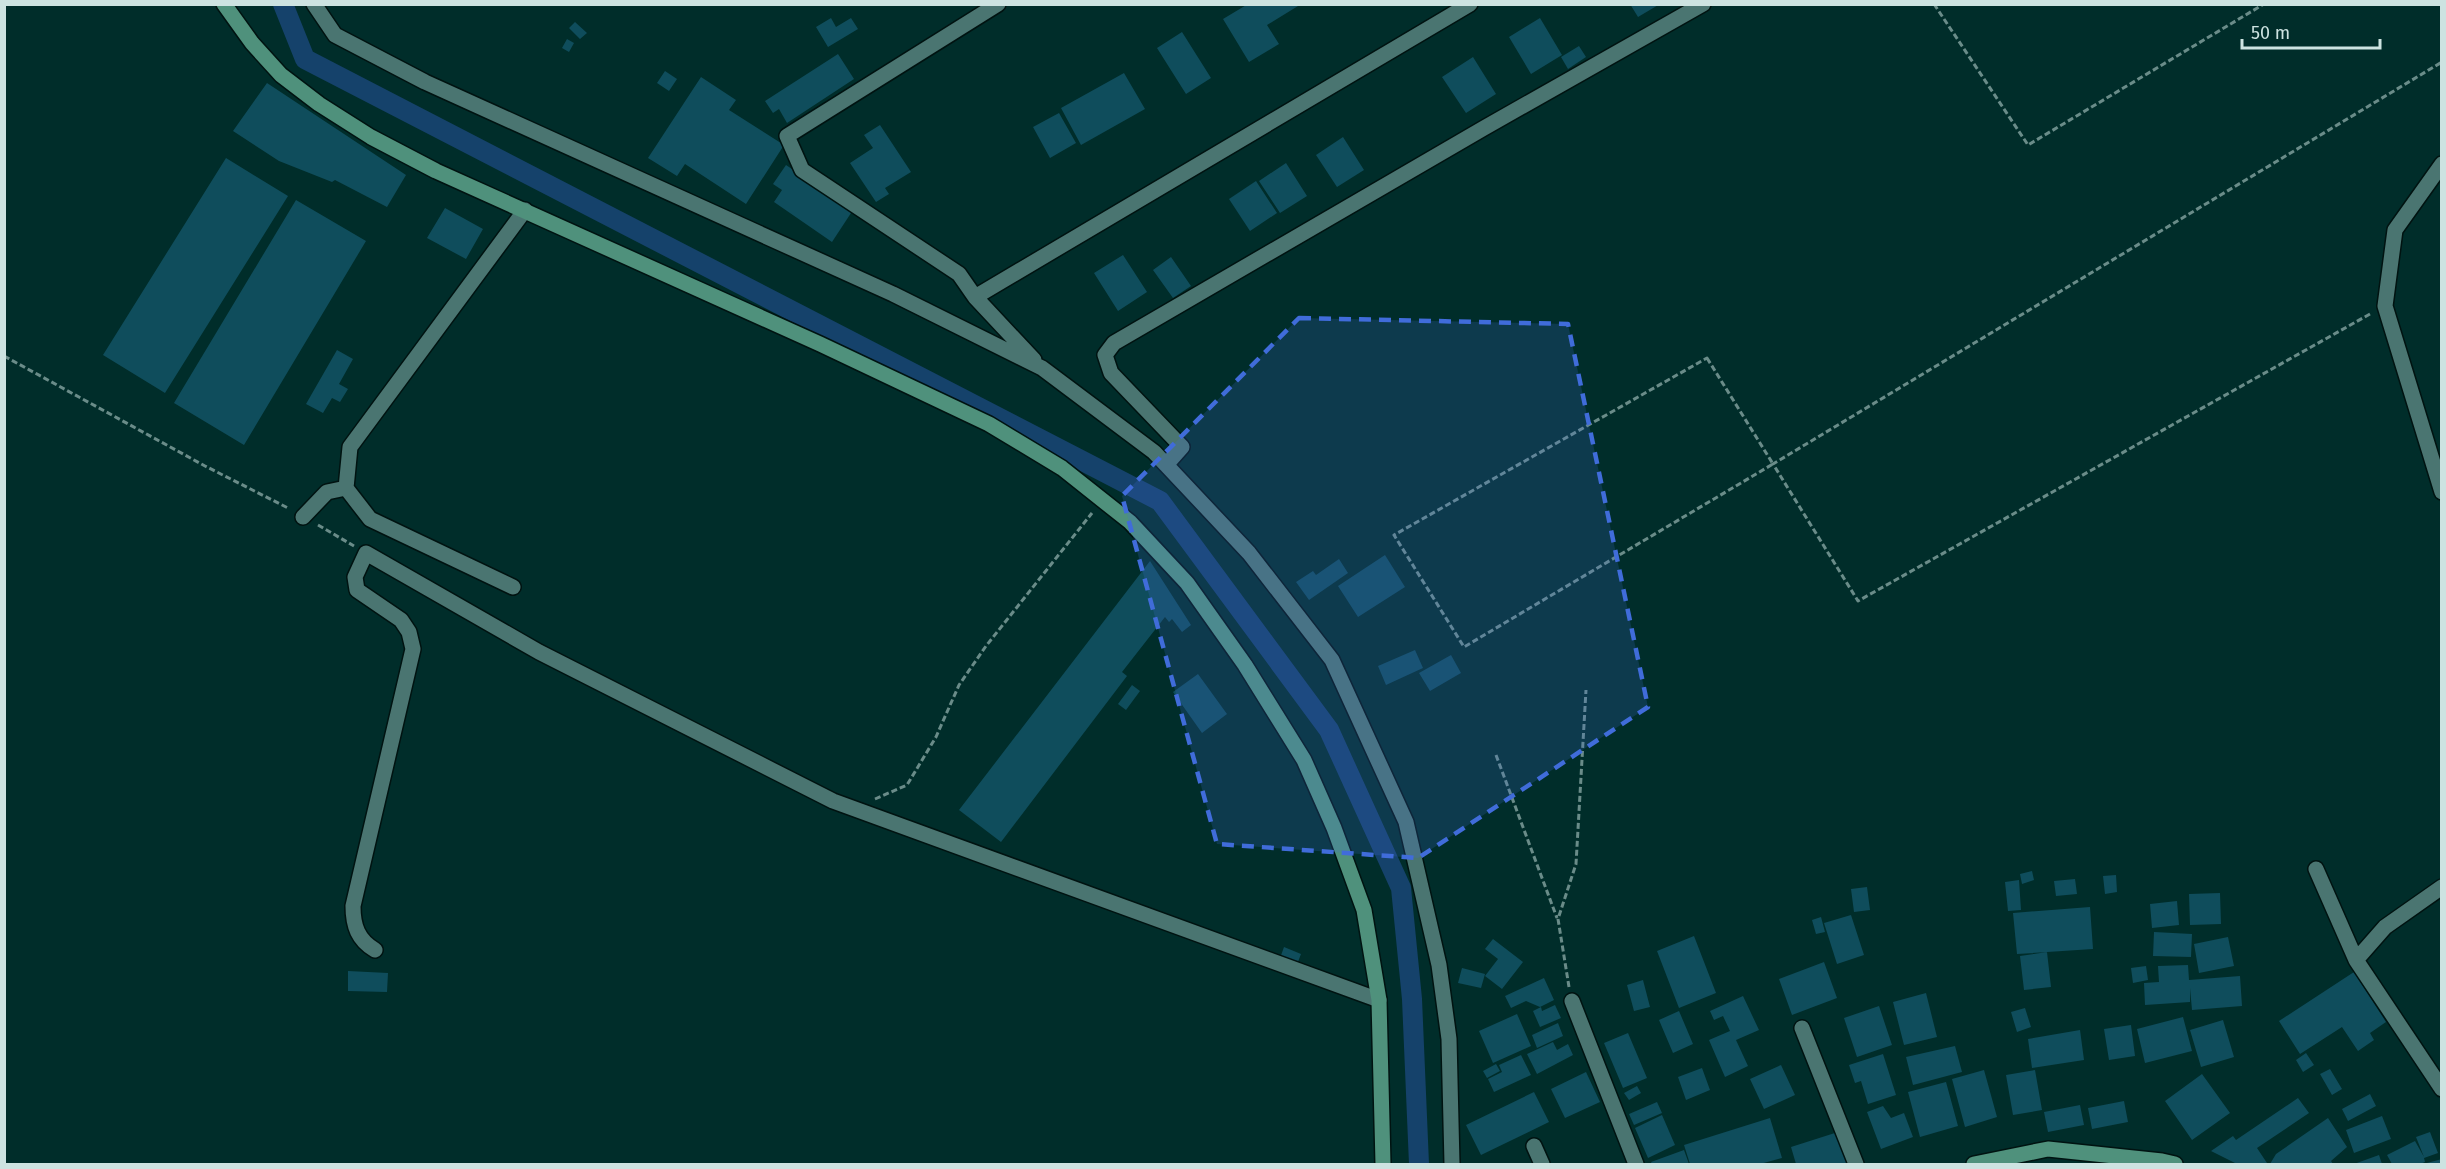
<svg xmlns="http://www.w3.org/2000/svg" width="2446" height="1169" font-family="'Fira Sans',sans-serif">
  <style>
    .lines { fill: none; stroke-linecap: round; stroke-linejoin: round }
    .canal { stroke: #15426b; stroke-width: 20 }
    .building { fill: #0f4d5c }
    .street-casing { stroke: #001311; stroke-width: 18 }
    .secondary-casing { stroke: #001311; stroke-width: 18 }
    .path { stroke: #6a8c89; stroke-width: 3; stroke-dasharray: 6 3; stroke-linecap: butt }
    .street { stroke: #4a7571; stroke-width: 15 }
    .secondary { stroke: #4f917c; stroke-width: 15 }
    .marked { fill: #406cda; fill-opacity: 0.2; stroke: #406cda; stroke-width: 4.5; stroke-dasharray: 12 8; stroke-linejoin: round }
  </style>
  <rect width="100%" height="100%" fill="#002d2a"/>
  <g class="lines">
    <path class="canal" d="M283,4L305,59L1160,501L1329,730L1401,888L1412,999L1419,1164"/>
  </g>
  <path class="building" d="M1248,4H1297L1298,6L1267,25L1279,44L1249,62L1223,19Z
    M1630,4H1660L1638,17Z
    M831,18L836,27L851,18L858,29L828,47L816,27Z
    M1540,18L1562,55L1531,74L1509,37Z
    M575,22L587,33L580,39L569,28Z
    M1182,32L1211,78L1186,94L1157,48Z
    M567,39L574,43L569,52L562,48Z
    M1579,46L1586,57L1568,69L1561,57Z
    M838,54L854,79L787,123L779,109L773,113L765,101Z
    M1473,57L1496,94L1466,113L1442,77Z
    M665,71L677,79L669,91L657,83Z
    M1124,73L1145,109L1081,145L1061,108Z
    M701,77L736,100L729,110L784,145L746,204L685,164L677,176L648,158Z
    M267,83L406,175L387,207L335,180L332,182L279,161L233,131Z
    M1059,113L1076,143L1050,158L1033,127Z
    M880,125L911,172L885,188L889,194L876,202L850,163L873,148L864,135Z
    M1343,137L1364,170L1337,187L1316,155Z
    M226,158L288,196L165,393L103,355Z
    M1286,163L1307,196L1280,213L1259,181Z
    M786,165L853,210L832,242L774,202L782,190L773,184Z
    M1256,181L1277,213L1250,231L1229,199Z
    M296,200L366,241L244,445L174,403Z
    M445,208L483,229L466,259L427,238Z
    M1123,255L1147,292L1118,311L1094,273Z
    M1171,257L1191,286L1173,298L1153,270Z
    M337,350L353,359L339,384L348,389L340,402L332,398L323,413L306,404Z
    M1385,555L1405,587L1358,617L1338,586Z
    M1339,559L1348,573L1309,600L1296,582L1313,571L1316,575Z
    M1150,561L1191,625L1182,632L1172,619L1169,622L1165,617L1122,672L1127,676L1001,842L959,810Z
    M1415,650L1423,668L1386,685L1378,666Z
    M1451,655L1461,673L1430,691L1419,673Z
    M1198,674L1227,714L1202,733L1173,692Z
    M1132,685L1140,691L1126,710L1118,704Z
    M2032,871L2034,880L2022,884L2020,874Z
    M2116,875L2117,892L2105,894L2103,876Z
    M2075,879L2077,894L2056,896L2054,881Z
    M2019,880L2021,910L2008,911L2005,882Z
    M1867,887L1870,910L1854,912L1851,889Z
    M2220,893L2221,924L2190,925L2189,894Z
    M2177,901L2179,925L2152,928L2150,904Z
    M2090,907L2093,949L2017,954L2013,913Z
    M1851,915L1864,955L1837,964L1824,923Z
    M1821,917L1825,932L1816,934L1812,920Z
    M2154,932L2192,934L2191,957L2153,956Z
    M1694,936L1716,993L1679,1008L1657,951Z
    M2228,937L2234,966L2199,973L2194,944Z
    M1493,939L1523,962L1502,989L1485,976L1498,959L1485,949Z
    M1284,947L1301,954L1296,967L1279,961Z
    M2047,952L2051,987L2024,990L2020,956Z
    M1824,962L1837,998L1792,1015L1779,979Z
    M2188,965L2189,980L2240,976L2242,1006L2192,1010L2190,988V1002L2145,1005L2144,983L2159,982L2158,966Z
    M2146,966L2148,980L2133,983L2131,968Z
    M1462,968L1485,974L1481,988L1458,983Z
    M348,971L388,973L387,992L348,991Z
    M2354,972L2386,1022L2370,1033L2374,1040L2358,1051L2342,1027L2300,1054L2279,1021Z
    M1544,978L1554,1000L1540,1007L1526,1001L1511,1008L1505,996Z
    M1643,980L1650,1007L1634,1011L1627,985Z
    M1926,993L1937,1037L1904,1045L1893,1002Z
    M1743,996L1759,1030L1736,1040L1748,1066L1725,1077L1709,1040L1730,1031L1723,1016L1714,1020L1710,1011Z
    M1555,1005L1561,1018L1540,1027L1533,1011L1541,1007L1542,1011Z
    M1879,1006L1892,1045L1857,1057L1844,1018Z
    M2025,1008L2031,1027L2017,1032L2011,1012Z
    M1679,1011L1693,1044L1673,1053L1659,1020Z
    M1517,1014L1531,1046L1493,1063L1479,1031Z
    M2183,1017L2192,1051L2145,1063L2137,1029Z
    M2223,1020L2234,1057L2201,1067L2190,1030Z
    M1558,1023L1563,1036L1537,1048L1532,1035Z
    M2131,1025L2135,1056L2109,1060L2104,1029Z
    M2080,1030L2084,1060L2032,1068L2028,1039Z
    M1628,1033L1647,1078L1623,1088L1604,1043Z
    M1553,1042L1557,1050L1568,1044L1573,1055L1537,1074L1527,1054Z
    M1955,1046L1962,1072L1913,1085L1906,1057Z
    M2306,1053L2314,1065L2303,1072L2296,1060Z
    M1883,1054L1896,1095L1868,1104L1861,1081L1855,1083L1849,1065Z
    M1521,1055L1531,1075L1494,1092L1488,1079L1502,1072L1499,1065Z
    M1496,1064L1500,1071L1487,1078L1483,1071Z
    M1781,1065L1795,1095L1764,1109L1750,1079Z
    M1702,1068L1710,1090L1686,1100L1678,1077Z
    M2330,1069L2342,1089L2332,1095L2320,1074Z
    M1984,1070L1997,1117L1965,1127L1952,1079Z
    M2035,1070L2042,1110L2013,1115L2006,1075Z
    M1586,1072L1600,1102L1565,1118L1551,1089Z
    M2202,1074L2230,1113L2192,1140L2165,1101Z
    M1946,1082L1958,1126L1920,1137L1908,1092Z
    M1637,1086L1641,1093L1629,1100L1624,1093Z
    M1534,1092L1549,1122L1481,1155L1466,1125Z
    M2370,1094L2376,1106L2348,1121L2342,1109Z
    M2298,1098L2309,1113L2257,1148L2267,1163L2264,1164H2237L2211,1151L2233,1136L2236,1140Z
    M2124,1101L2128,1122L2092,1129L2088,1108Z
    M1657,1102L1662,1113L1634,1125L1629,1114Z
    M2080,1105L2084,1125L2048,1132L2044,1112Z
    M1883,1106L1891,1118L1904,1113L1913,1137L1881,1149L1867,1112Z
    M1662,1115L1675,1145L1648,1158L1635,1128Z
    M2382,1116L2391,1139L2354,1153L2346,1130Z
    M1770,1118L1782,1158L1760,1164H1690L1684,1145Z
    M2328,1118L2347,1147L2331,1161L2333,1164H2270L2276,1154Z
    M1838,1132L1848,1164H1796L1791,1147Z
    M2430,1132L2438,1153L2424,1158L2425,1162L2420,1164H2392L2387,1155L2415,1141L2424,1157L2416,1137Z
    M1684,1150L1689,1164H1652L1651,1162Z
    M2379,1155L2382,1164H2354Z
    M2442,1159V1164H2423Z"/>
  <g class="lines">
    <defs>
      <path id="street" d="M314,4L335,35L425,82L893,294L1042,368L1154,452L1249,553L1332,660L1406,822L1439,965L1449,1039L1452,1164
        M998,4L787,136L802,170L959,274L975,297L1034,360
        M2442,164L2395,230L2385,306L2442,492
        M975,297L1470,4
        M1166,465L1182,447L1111,373L1105,355L1114,343L1484,128L1703,4
        M303,517L327,492L346,488
        M513,587L370,519L346,488L350,447L525,210
        M2316,869L2356,960
        M2442,887L2385,927L2356,960L2442,1089
        M375,950C358,940 353,926 353,906L413,649L409,632L401,620L357,590L355,577L366,553L539,652L833,801L1379,1000
        M1572,1001L1636,1164
        M1802,1028L1856,1164
        M1534,1146L1542,1164"/>
      <path id="secondary" d="M224,4L252,43L281,75L319,104L371,137L436,171L820,344L989,424L1062,468L1130,522L1187,583L1245,665L1304,760L1334,828L1364,910L1379,1000L1383,1164
        M1974,1164L2048,1149L2162,1161L2175,1164"/>
    </defs>
    <use href="#street" class="street-casing"/>
    <use href="#secondary" class="secondary-casing"/>
    <path class="path" d="M1934,4L2028,145L2264,4
      M2370,314L1858,601L1773,464L2442,62
      M4,356L205,466L288,508
      M1707,358L1773,464L1464,647L1394,535Z
      M318,525L354,546
      M1496,755L1557,918
      M875,799L907,785L936,737L959,685L986,646L1092,513
      M1569,987L1558,919L1576,864L1586,690"/>
    <use href="#street" class="street"/>
    <use href="#secondary" class="secondary"/>
  </g>
  <path class="marked" d="M1299,318L1568,324L1648,707L1418,858L1217,844L1122,496Z"/>
  <rect width="2446" height="1169" fill="none" stroke="#cde3e1" stroke-width="12"/>
  <path d="M2242 39v9h138v-9" fill="none" stroke="#cde3e1" stroke-width="3"/>
  <text x="2251" y="39" font-size="18" fill="#cde3e1" stroke="#002d2a" stroke-width="4.5" paint-order="stroke">50 m</text>
</svg>
